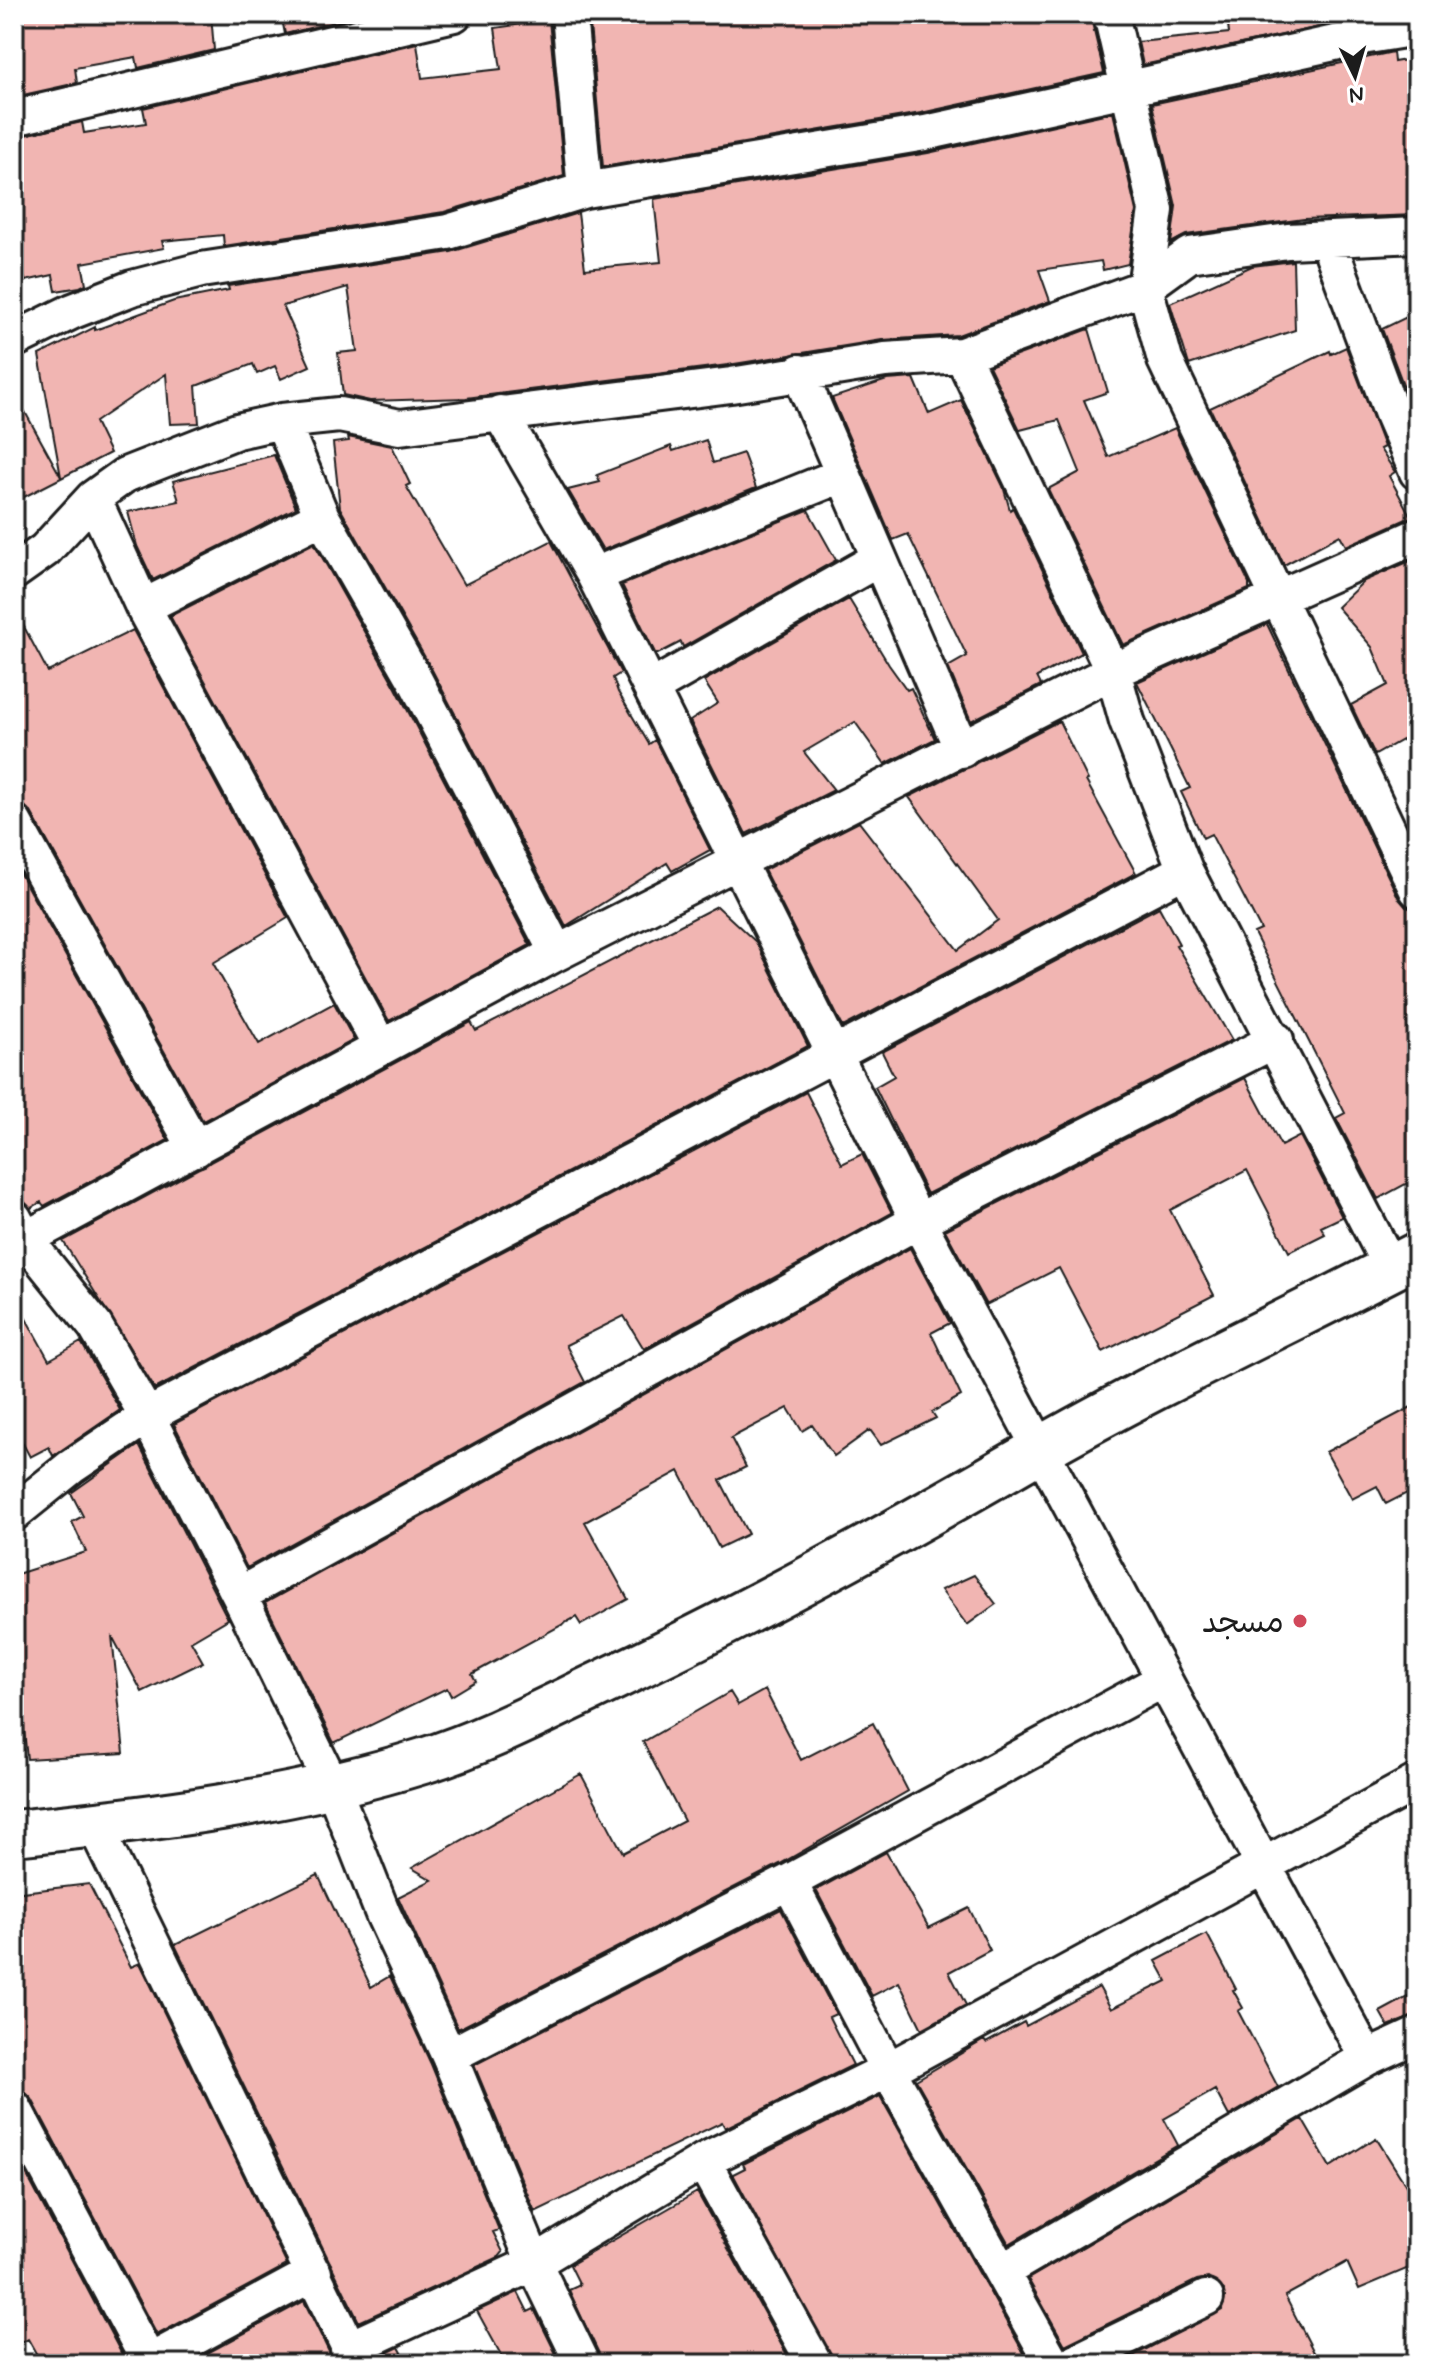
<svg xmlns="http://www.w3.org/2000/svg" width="1431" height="2378" font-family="Mynerve,'Playpen Sans Arabic',sans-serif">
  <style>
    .building { fill: #f1b5b2; stroke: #1c1c1c; stroke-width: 2 }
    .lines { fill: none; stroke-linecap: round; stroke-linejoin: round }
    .minor-casing { stroke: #1c1c1c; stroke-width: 40 }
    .secondary-casing { stroke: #1c1c1c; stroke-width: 50 }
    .minor { stroke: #fff; stroke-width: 34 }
    .secondary { stroke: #fff; stroke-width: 44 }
    .poi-dot { fill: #d1495b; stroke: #fff; stroke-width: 3 }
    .labels { text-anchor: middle; stroke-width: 8; stroke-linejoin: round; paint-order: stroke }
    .poi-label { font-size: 32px; fill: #1c1c1c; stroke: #fff; text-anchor: end }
  </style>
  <rect width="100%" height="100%" fill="#fff"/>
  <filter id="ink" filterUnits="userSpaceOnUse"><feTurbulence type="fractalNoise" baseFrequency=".0125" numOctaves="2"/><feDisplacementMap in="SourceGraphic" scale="16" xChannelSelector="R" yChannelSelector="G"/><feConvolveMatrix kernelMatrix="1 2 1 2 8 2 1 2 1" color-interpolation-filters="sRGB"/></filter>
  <g filter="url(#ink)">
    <path class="building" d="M14,14H211L214,50L138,68L136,57L75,68L77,83L14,97Z
      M281,14H367L285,34Z
      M589,14H1090L1104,73L921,113L603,167Z
      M1233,14H1379L1143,65L1138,42L1229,33L1228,25H1234Z
      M549,20L564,176L444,212L224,246L223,235L162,241L164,248L82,263L86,284L80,287L56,291L53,275L25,281L18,246L14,247V137L82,122L84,133L146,123L143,108L417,43L422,78L501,69L495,28Z
      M1393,52L1394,62L1417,58V215L1304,219L1186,235L1171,243L1176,206L1152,104Z
      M1113,112L1136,211L1128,264L1103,270L1101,261L1039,270L1050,301L958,335L882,340L728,365L466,398L370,401L343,395L338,353L357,351L348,287L283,306L310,366L281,379L275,366L257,374L253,364L196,386L199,423L170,424L166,374L95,422L110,453L14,502V392L61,477L39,355L95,327V330L174,301L229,290L228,286L451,252L578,213L585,269L661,262L654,199L928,153Z
      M1293,261L1295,330L1189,365L1170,303L1252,266Z
      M1417,312V421L1382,329Z
      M1089,329L1108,392L1084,400L1108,457L1175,428L1249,583V589L1123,645L1048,489L1080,472L1059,420L1020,430L989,366Z
      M1346,347L1384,447L1380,449L1395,472L1389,476L1411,517L1346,546L1340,535L1284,565L1210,408L1330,351L1331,354Z
      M914,378L929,414L961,400L1003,486L1010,510L1013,508L1082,653L1037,677L1041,685L971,721L948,667L967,656L908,534L893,540L832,398L887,380Z
      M348,437L392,446L410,484L406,486L464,585L551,541L621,673L613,678L618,692L649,744L655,740L710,850L672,871L667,863L566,926L431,668L340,508L333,443L349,441Z
      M706,440L713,463L743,453L756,488L603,550L568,490L600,482L597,475L671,446L673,451Z
      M274,455L296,508L153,580L137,546L128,512L179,501L173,481Z
      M808,510L836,560L683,647L681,642L656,655L622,585Z
      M314,543L396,688L530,945L389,1021L170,616Z
      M1417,558V753L1409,736L1375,755L1351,705L1388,685L1372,647L1337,607L1364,581Z
      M849,599L889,665L907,690L911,688L935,739L885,764L855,722L804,752L834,790L746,834L690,721L718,703L704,681Z
      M14,608L48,672L133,630L288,918L213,963L259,1044L334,1003L354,1040L203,1121L31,812L14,802Z
      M1267,624L1399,899L1406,907L1417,910V1178L1378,1199L1336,1118L1345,1113L1254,933L1261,930L1211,834L1203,838L1181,792L1190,788L1137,682Z
      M1059,721L1088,780L1086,781L1136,873L843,1027L764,870L859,822L958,950L998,920L909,797Z
      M14,863L168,1140L44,1206L41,1202L31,1208L14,1198Z
      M717,906L756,942L808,1046L155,1389L63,1241L471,1022L476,1031Z
      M1159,907L1179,944L1176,945L1232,1040L927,1194L875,1087L894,1076L882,1052Z
      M1245,1078L1281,1146L1300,1136L1342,1217L1321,1227L1325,1234L1289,1252L1247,1170L1170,1210L1214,1295L1103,1352L1059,1268L986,1305L945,1230Z
      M806,1092L842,1164L862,1154L892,1213L644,1349L624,1316L566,1345L585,1382L247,1568L174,1424Z
      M910,1248L950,1323L931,1333L961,1396L932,1412L936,1418L881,1445L870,1430L834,1456L812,1425L802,1431L788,1408L731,1438L746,1467L720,1480L748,1534L719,1548L679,1471L585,1522L628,1599L581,1625L576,1617L472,1674L476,1681L451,1696L447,1688L334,1743L265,1603Z
      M14,1297L49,1360L81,1342L120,1410L53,1456L49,1447L30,1457L14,1427Z
      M1417,1404V1488L1386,1504L1377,1486L1352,1499L1326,1452Z
      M139,1445L228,1619L191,1641L203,1662L142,1692L112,1636L124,1753L27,1759L23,1722L14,1723V1575L86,1552L72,1522L83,1516L71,1493Z
      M974,1575L996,1604L967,1625L941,1590Z
      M765,1690L801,1760L873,1723L908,1791L780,1864L458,2029L398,1897L432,1880L412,1868L581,1774L623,1853L684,1821L643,1742L730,1692L738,1705Z
      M886,1852L929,1928L969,1908L990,1950L949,1972L966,2005L922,2029L899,1982L872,1996L816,1890Z
      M318,1875L371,1987L390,1976L431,2064L499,2230L493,2232L503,2252L499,2257L359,2322L175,1945Z
      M89,1884L131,1967L140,1963L287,2265L157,2335L32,2099L24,2091L14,2088V1893Z
      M781,1909L836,2014L829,2017L853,2065L725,2128L722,2122L535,2212L474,2065Z
      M1207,1934L1236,1989L1233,1990L1243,2008L1238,2011L1278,2087L1229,2116L1215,2090L1164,2119L1178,2145L1009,2244L916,2080L984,2040L986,2043L1024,2022L1026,2026L1099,1987L1111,2009L1167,1981L1156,1961Z
      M1417,1992V2015L1388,2026L1380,2012Z
      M880,2096L1030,2364H835L733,2174L745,2168L743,2164Z
      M1302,2119L1330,2167L1376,2138L1417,2203V2260L1409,2268L1359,2289L1347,2262L1285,2296L1320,2364H1130L1127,2359L1222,2310L1224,2290L1208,2278L1197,2280L1065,2345L1028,2279Z
      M14,2151L127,2364H42L28,2339L14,2347Z
      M697,2192L792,2364H603L569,2290L580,2285L570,2265Z
      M518,2292L528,2312L534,2309L561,2364H506L477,2311Z
      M304,2301L335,2364H187Z
      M399,2347L408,2364H377L376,2358Z"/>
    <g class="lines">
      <defs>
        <path id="minor" d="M569,14L585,190
          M1111,14L1156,210L1145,287L1165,360L1417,890
          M14,118L454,14
          M1328,241L1392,414L1417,472
          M14,340L73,311L132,288L201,270L448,232L585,190L925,133L1362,37L1417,28
          M962,355L1113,671L1127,721L1185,870L1391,1268
          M799,372L962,750
          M500,413L594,575L918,1221L1367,2058L1003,2271
          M282,421L322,517L414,678L557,953
          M93,498L143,607L380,1046
          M14,572L45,550L93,498L125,475L237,431L282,421L339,415L400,427L731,385L885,360L962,355L1145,287L1189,255L1288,241L1417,235
          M594,575L842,475
          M143,607L322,517
          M651,688L877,560
          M14,822L196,1149
          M14,1218L26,1240L95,1326L147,1416L239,1595L333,1787L383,1914L449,2056L534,2263L583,2364
          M14,1245L557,953L1113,671L1417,536
          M14,1513L71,1467L147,1416L1185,870
          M239,1595L918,1221L1276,1040
          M94,1824L357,2364
          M789,1882L888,2070L1053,2364
          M449,2056L789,1882L1163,1680
          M1367,2058L1417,2035
          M14,2108L150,2364
          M703,2161L815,2364
          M348,2349L534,2263L703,2161L888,2070L1417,1782
          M149,2362L314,2273
          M1071,2364L1206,2298"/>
        <path id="secondary" d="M14,1833C151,1819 291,1802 423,1761C488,1741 551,1707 613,1678C757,1610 896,1533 1034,1453C1158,1382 1290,1321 1417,1255"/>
      </defs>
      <use href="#minor" class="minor-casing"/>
      <use href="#secondary" class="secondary-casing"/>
      <use href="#minor" class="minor"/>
      <use href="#secondary" class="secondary"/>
    </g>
  </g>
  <circle class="poi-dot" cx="1300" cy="1621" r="8"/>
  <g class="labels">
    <g class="poi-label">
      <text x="1284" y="1632">مسجد</text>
    </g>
  </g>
  <rect width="1431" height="2378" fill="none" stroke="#fff" stroke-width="48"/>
  <rect x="24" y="24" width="1383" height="2330" fill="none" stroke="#1c1c1c" stroke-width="3" filter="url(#ink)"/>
  <g transform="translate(1355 76) rotate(175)" stroke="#ffffff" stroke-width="6" paint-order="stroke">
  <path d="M0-6L14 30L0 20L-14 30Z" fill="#1c1c1c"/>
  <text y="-12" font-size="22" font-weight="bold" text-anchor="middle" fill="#1c1c1c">N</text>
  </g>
</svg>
